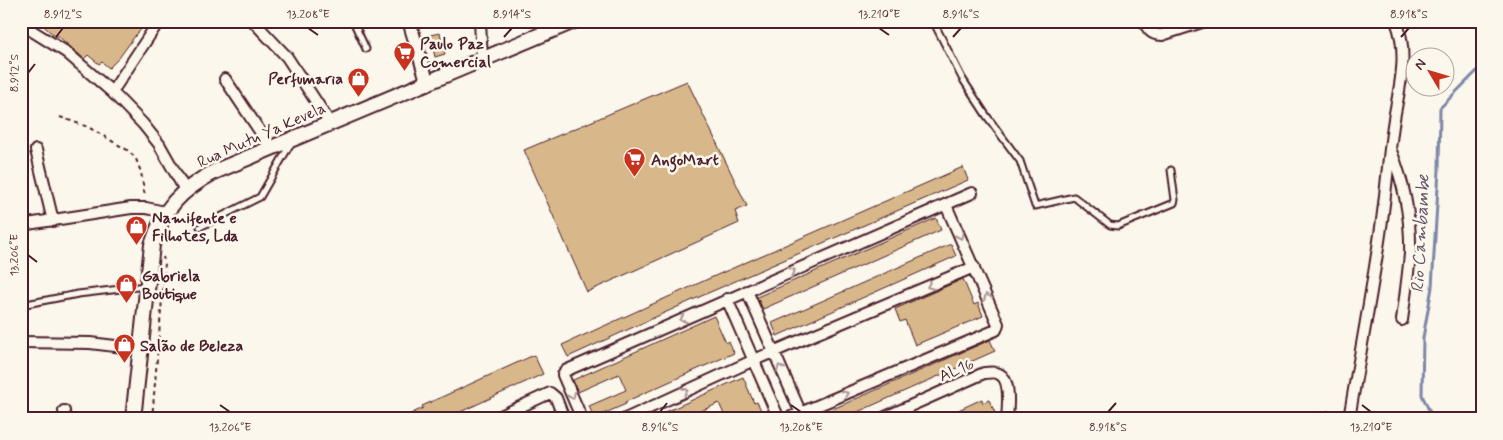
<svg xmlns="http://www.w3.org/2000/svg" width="1503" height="440" font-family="Mynerve,sans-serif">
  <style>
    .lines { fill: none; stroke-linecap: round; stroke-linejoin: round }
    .stream { stroke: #7c86a6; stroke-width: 3 }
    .building { fill: #d8b88b; stroke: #4a1f2b }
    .service-casing { stroke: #4a1f2b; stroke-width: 9 }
    .minor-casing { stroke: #4a1f2b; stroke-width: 14 }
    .tertiary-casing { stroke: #4a1f2b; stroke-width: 16 }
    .secondary-casing { stroke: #4a1f2b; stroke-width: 18 }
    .path { stroke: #4a1f2b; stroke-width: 2; stroke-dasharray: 4 4; stroke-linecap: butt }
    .service { stroke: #fbf7ec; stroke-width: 5 }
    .minor { stroke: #fbf7ec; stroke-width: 10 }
    .tertiary { stroke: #fbf7ec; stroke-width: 12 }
    .secondary { stroke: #fbf7ec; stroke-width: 14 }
    .oneway { stroke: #ab9695 }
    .ticks { fill: none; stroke: #4a1f2b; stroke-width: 2 }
    .labels { text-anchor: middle; stroke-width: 5; stroke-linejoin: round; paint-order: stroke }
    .poi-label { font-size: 16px; font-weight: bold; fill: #4a1f2b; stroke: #fbf7ec; text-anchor: start }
    .street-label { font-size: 16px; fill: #4a1f2b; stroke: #fbf7ec }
    .water-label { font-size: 18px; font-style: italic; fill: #635268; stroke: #fbf7ec }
    .neatline { fill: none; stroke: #4a1f2b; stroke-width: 2 }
    .ticks-label { font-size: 12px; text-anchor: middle; fill: #4a1f2b }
  </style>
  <rect width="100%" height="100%" fill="#fbf7ec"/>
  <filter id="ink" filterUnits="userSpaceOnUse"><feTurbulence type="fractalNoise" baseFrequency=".02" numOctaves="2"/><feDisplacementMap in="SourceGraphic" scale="10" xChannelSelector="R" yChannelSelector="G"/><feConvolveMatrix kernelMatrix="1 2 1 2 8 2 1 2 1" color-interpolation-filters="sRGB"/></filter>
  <g filter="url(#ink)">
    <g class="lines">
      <path class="stream" d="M1479,21L1482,28
        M1433,419L1422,395L1423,338L1432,287L1439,170L1440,108L1482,66"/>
    </g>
    <path class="building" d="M38,21H149L135,36L119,58L109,68L102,62L99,64L88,55L84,59L57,35L56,37Z
      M440,33L445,54L435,57L430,35Z
      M687,81L747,206L735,211L739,223L587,292L524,150Z
      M963,167L968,180L708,293L568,357L562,345L708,279Z
      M936,218L941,230L763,309L757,297Z
      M951,244L956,256L777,336L772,323Z
      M963,279L974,305L978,303L983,316L915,345L905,320L900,322L895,309Z
      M714,316L726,343L729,341L734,353L662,385L625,402L626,404L594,418L589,406L626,390L619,374L578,392L573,380Z
      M990,340L995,351L853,414L841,419H810Z
      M534,355L543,374L445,419H400L423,408L422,406Z
      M743,377L754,403L757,402L763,414L752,419H726L719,403L683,419H650Z
      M982,399L983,403L989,400L998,419H939Z"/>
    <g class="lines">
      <defs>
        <path id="service" d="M353,21L366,49
          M933,21L962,78L986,115L1020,161L1035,206L1074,197L1110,225L1118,226L1174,203L1175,200L1171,170
          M200,227L260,197L291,143
          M21,305L78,294L146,286"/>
        <path id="minor" d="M253,21L287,57L330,123
          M480,21L482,60
          M1144,21C1148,30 1151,35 1162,35L1205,21
          M21,24L66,52L112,92L143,124L159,144L185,190
          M225,79L271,148
          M112,92L159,21
          M36,150L53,221
          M1391,151C1404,183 1411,220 1410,254C1408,276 1405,298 1402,320
          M21,225L131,208H146L165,212
          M747,291L803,418
          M727,299L779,419
          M21,342L90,343L140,349
          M64,411L65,419
          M494,419L550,393L556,398L564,419
          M582,419L563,375L565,371L972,193
          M625,419L754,360L974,267
          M786,419L996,330L998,324L946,205
          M881,419L984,373C988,373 995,371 999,374C1011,379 1008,408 1007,419
          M1349,419C1360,353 1373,287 1382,220C1386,191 1388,162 1392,133C1396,97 1411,58 1396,21"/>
        <path id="tertiary" d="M409,21L428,84"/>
        <path id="secondary" d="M133,419L152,245C164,207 180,191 214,172L574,21"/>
      </defs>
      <use href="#service" class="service-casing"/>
      <use href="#minor" class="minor-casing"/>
      <use href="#tertiary" class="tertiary-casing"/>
      <use href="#secondary" class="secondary-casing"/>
      <path class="path" d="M60,117L88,127L129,151L136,159L141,172L145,197
        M152,419L165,263L163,257
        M1296,419L1329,411"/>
      <use href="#service" class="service"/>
      <use href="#minor" class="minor"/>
      <use href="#tertiary" class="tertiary"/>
      <use href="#secondary" class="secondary"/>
    </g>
    <defs><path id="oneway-chevron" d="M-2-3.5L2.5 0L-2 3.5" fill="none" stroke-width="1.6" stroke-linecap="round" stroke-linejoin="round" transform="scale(1.25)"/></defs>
    <g class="oneway">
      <use href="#oneway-chevron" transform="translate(960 236) rotate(66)"/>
      <use href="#oneway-chevron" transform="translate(792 271) rotate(-23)"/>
      <use href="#oneway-chevron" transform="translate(930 286) rotate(157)"/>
      <use href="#oneway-chevron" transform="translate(987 297) rotate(-112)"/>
      <use href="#oneway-chevron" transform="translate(683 319) rotate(156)"/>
      <use href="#oneway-chevron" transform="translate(780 368) rotate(-114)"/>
      <use href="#oneway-chevron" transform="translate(685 391) rotate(-24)"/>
      <use href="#oneway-chevron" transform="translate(845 394) rotate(-23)"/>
      <use href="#oneway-chevron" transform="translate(572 396) rotate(66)"/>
    </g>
  </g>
  <path class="ticks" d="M308,28L318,35M879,28L889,35M56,37L63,28M504,37L512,28M953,37L961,28M1401,37L1409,28M28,73L35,64M28,255L37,262M220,405L230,412M791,405L801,412M1362,405L1371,412M660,412L667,403M1108,412L1116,403"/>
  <defs>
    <symbol id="supermarket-pin" viewBox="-11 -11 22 30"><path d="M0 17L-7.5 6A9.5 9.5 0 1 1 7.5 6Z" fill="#c8321e" stroke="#fbf7ec"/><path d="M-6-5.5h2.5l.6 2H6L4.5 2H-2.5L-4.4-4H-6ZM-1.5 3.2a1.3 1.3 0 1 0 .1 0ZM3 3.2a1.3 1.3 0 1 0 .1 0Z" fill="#fff"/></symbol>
    <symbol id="shop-pin" viewBox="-11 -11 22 30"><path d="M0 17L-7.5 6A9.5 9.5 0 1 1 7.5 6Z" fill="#c8321e" stroke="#fbf7ec"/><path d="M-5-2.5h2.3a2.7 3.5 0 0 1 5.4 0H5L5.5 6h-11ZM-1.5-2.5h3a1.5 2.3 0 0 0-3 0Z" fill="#fff"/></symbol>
  </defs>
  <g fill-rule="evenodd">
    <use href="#supermarket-pin" x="392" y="40" width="25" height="34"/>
    <use href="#shop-pin" x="346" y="66" width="25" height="34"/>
    <use href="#supermarket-pin" x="622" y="146" width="25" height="34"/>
    <use href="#shop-pin" x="124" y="214" width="25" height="34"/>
    <use href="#shop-pin" x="114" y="272" width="25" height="34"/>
    <use href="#shop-pin" x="112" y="332" width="25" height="34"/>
  </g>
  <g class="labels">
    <g class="poi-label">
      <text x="420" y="49">Paulo Paz<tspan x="420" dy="18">Comercial</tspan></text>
      <text x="343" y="84" text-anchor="end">Perfumaria</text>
      <text x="651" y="165">AngoMart</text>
      <text x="152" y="223">Namifente e<tspan x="152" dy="18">Filhotes, Lda</tspan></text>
      <text x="142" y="281">Gabriela<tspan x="142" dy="18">Boutique</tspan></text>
      <text x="140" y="351">Salão de Beleza</text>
    </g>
    <g class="street-label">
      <text transform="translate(261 134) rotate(-24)" y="6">Rua Mutu Ya Kevela</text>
      <text transform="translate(956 369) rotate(-23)" y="6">AL16</text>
    </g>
    <g class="water-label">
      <text transform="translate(1420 234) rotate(-87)" y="6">Rio Cambambe</text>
    </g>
  </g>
  <rect width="1503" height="440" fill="none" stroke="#fbf7ec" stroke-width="55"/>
  <g transform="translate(1430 72) rotate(308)"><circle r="24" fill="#fbf7ec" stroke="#b4a19f"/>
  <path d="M0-4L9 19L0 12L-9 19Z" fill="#c8321e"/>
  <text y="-8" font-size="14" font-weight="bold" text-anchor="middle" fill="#4a1f2b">N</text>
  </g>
  <rect x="28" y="28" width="1448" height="384" class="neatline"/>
  <g class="ticks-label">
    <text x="63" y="18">8.912°S</text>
    <text x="308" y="18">13.208°E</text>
    <text x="512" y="18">8.914°S</text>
    <text x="879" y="18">13.210°E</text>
    <text x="961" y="18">8.916°S</text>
    <text x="1409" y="18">8.918°S</text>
    <text transform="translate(14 73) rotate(-90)" y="4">8.912°S</text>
    <text transform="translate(14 255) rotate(-90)" y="4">13.206°E</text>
    <text x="230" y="431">13.206°E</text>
    <text x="660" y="431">8.916°S</text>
    <text x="801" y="431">13.208°E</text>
    <text x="1108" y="431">8.918°S</text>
    <text x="1371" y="431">13.210°E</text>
  </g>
</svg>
